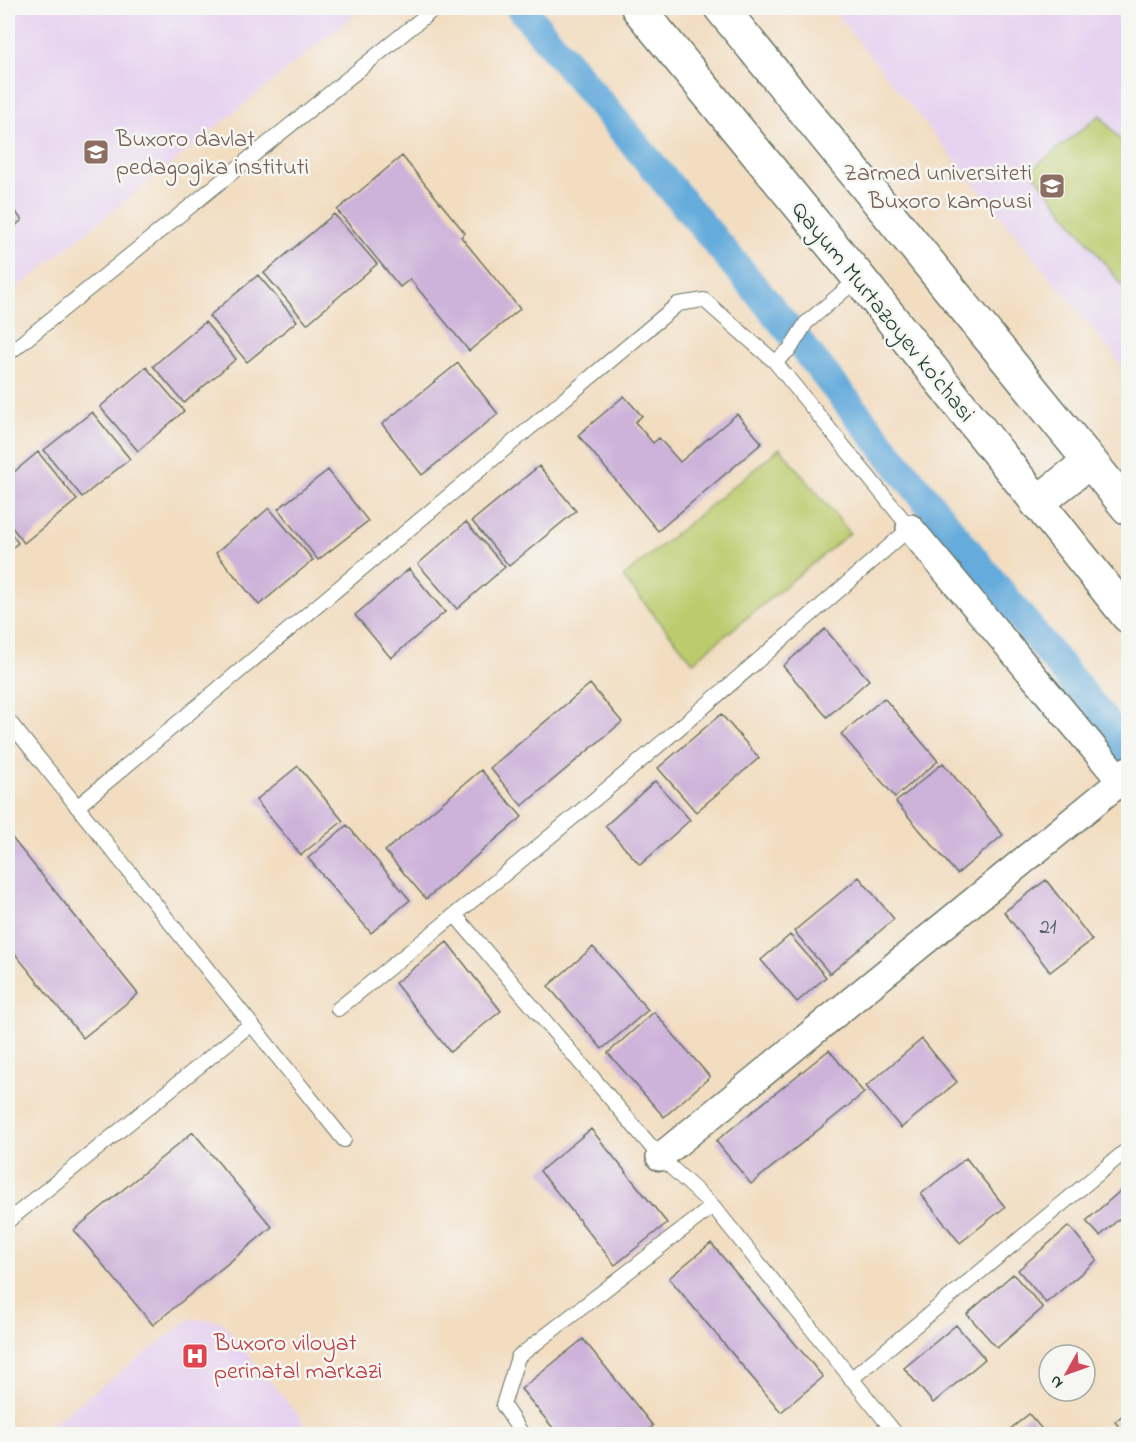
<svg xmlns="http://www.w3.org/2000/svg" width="1136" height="1442" font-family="'Indie Flower',sans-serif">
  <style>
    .built { fill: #e6d2f0 }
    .green { fill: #bccb6d; stroke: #6e8450; stroke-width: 1.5 }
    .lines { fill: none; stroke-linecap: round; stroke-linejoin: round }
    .canal { stroke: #65abdb; stroke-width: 30 }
    .building { fill: #cdb2d9 }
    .lane-casing { stroke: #697565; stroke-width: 16 }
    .street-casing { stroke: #697565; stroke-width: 30 }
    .secondary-casing { stroke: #697565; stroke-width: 36 }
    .lane { stroke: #fff; stroke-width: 14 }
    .street { stroke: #fff; stroke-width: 27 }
    .secondary { stroke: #fff; stroke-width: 33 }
    .labels { text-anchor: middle; stroke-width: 5; stroke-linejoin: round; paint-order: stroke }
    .number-label { font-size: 21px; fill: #4a5a5d }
    .education-label { font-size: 24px; fill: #785e54; stroke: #f6f6f2; text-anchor: start }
    .street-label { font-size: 24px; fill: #1f3d34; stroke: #f6f6f2 }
    .health-label { font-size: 24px; fill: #be3a42; stroke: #f6f6f2; text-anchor: start }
  </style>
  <rect width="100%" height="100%" fill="#f6f6f2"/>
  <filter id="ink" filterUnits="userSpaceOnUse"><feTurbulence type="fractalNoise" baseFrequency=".0167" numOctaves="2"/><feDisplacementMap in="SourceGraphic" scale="12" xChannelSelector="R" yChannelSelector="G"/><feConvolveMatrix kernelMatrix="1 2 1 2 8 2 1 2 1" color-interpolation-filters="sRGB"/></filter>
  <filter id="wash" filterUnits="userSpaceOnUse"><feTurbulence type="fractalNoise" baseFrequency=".008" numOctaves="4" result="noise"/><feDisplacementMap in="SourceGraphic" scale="24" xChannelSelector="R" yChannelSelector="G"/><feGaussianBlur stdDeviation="1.35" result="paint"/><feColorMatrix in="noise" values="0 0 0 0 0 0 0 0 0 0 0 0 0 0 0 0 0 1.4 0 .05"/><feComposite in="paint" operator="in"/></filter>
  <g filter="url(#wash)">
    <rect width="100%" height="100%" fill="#f2ddc1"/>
    <path class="built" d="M8,8H363L8,296Z
      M831,8H1128V365L1125,369Z
      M190,1319L221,1321L313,1434H38Z"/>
    <path class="green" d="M1100,115L1128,150V293L1031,170Z
      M780,448L850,533L693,662L623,577Z"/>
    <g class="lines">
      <path class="canal" d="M521,8L767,303L1128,750"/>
    </g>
    <g id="blocks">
      <path class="building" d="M402,156L465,233L461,237L520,309L469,351L410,279L400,287L337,210Z
        M8,202L22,220L8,232Z
        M334,214L377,264L307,324L264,273Z
        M258,275L297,321L247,362L209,316Z
        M205,322L236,359L184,403L153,366Z
        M458,363L498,414L422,475L382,424Z
        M146,367L184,411L138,451L100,407Z
        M624,396L642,416L635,422L653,443L659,438L680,462L737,414L762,443L658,531L578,435Z
        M92,412L130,459L82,497L44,450Z
        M38,452L77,500L24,543L8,522V477Z
        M539,466L576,511L509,566L472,521Z
        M328,470L368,521L318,560L278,509Z
        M269,508L313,560L259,605L216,553Z
        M466,522L505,567L457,609L418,564Z
        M8,529L18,543L8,551Z
        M409,569L445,612L391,658L355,615Z
        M825,629L869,680L827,717L783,666Z
        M590,684L622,722L522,806L490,768Z
        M884,698L938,761L895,797L841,734Z
        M721,714L759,758L696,812L658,768Z
        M943,763L1003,835L957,874L896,802Z
        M298,766L343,821L301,855L256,800Z
        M481,770L522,817L426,899L385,851Z
        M655,781L690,820L640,865L605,826Z
        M347,825L410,900L371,933L308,858Z
        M8,833L138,994L83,1038L8,945Z
        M859,877L894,919L830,974L794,931Z
        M1046,880L1092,940L1050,972L1004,912Z
        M790,935L826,977L797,1002L761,960Z
        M447,942L501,1011L450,1052L395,983Z
        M593,947L648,1010L602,1049L548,986Z
        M654,1012L710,1077L664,1117L608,1053Z
        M922,1039L957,1082L901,1128L866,1086Z
        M829,1050L864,1093L751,1184L716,1141Z
        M591,1129L667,1223L615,1265L540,1171Z
        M193,1132L272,1227L153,1325L74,1230Z
        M966,1158L1005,1207L960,1243L921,1194Z
        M1128,1184V1211L1100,1236L1086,1221Z
        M1069,1226L1097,1260L1046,1303L1018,1270Z
        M711,1243L823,1377L781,1412L669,1278Z
        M1013,1274L1043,1308L997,1348L967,1314Z
        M956,1325L985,1359L933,1403L904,1368Z
        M583,1339L653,1426L643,1434H558L521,1389Z
        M1128,1410V1434H1126L1115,1422Z
        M1029,1414L1046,1434H1004Z"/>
    </g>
  </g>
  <g filter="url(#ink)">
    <use href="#blocks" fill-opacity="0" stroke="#697565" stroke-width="1.5"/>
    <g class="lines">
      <defs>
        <path id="lane" d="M8,354L435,8
          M8,720L344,1140
          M77,807L678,304L704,300L775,362L790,349L806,323L859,278
          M455,915L660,1157L713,1206L896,1434
          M338,1009C533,854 723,693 910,528L775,362
          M8,1221L251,1024
          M851,1379L1128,1149
          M522,1434L503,1405L518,1357L713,1206"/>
        <path id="street" d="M910,528L1121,781
          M660,1157L1126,777L1128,770"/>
        <path id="secondary" d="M638,8L859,278L1128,616
          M721,8L1128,508
          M1037,503L1090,461"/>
      </defs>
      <use href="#lane" class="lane-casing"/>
      <use href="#street" class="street-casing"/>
      <use href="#secondary" class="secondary-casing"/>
      <use href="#lane" class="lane"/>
      <use href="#street" class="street"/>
      <use href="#secondary" class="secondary"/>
    </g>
  </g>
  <defs>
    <symbol id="university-square" viewBox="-11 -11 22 22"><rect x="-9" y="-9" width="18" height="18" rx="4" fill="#8d6e63" stroke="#f6f6f2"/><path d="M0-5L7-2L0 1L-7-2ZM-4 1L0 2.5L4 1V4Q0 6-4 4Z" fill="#fff"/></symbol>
    <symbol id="hospital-square" viewBox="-11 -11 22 22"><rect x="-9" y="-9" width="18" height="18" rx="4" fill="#e0444e" stroke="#f6f6f2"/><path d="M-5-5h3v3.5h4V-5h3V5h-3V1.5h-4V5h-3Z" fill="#fff"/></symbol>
  </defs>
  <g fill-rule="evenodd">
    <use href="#university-square" x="81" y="137" width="30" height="30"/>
    <use href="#university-square" x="1037" y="171" width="30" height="30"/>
    <use href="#hospital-square" x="180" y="1341" width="30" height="30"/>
  </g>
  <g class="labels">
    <g class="number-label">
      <text x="1048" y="933">21</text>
    </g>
    <g class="education-label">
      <text x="116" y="146">Buxoro davlat<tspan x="116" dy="28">pedagogika instituti</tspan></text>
      <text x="1032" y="180" text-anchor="end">Zarmed universiteti<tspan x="1032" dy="28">Buxoro kampusi</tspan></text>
    </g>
    <g class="street-label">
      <text transform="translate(884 311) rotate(51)" y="8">Qayum Murtazoyev ko'chasi</text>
    </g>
    <g class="health-label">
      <text x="214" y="1350">Buxoro viloyat<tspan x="214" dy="28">perinatal markazi</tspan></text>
    </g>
  </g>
  <rect width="1136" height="1442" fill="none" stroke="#f6f6f2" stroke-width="30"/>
  <g transform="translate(1067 1373) rotate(230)"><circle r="28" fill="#f6f6f2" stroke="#a0aca6" stroke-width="1.5"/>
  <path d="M0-4.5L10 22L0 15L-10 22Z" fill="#d1495b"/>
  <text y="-9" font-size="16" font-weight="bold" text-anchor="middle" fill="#1f3d34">N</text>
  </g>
</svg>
